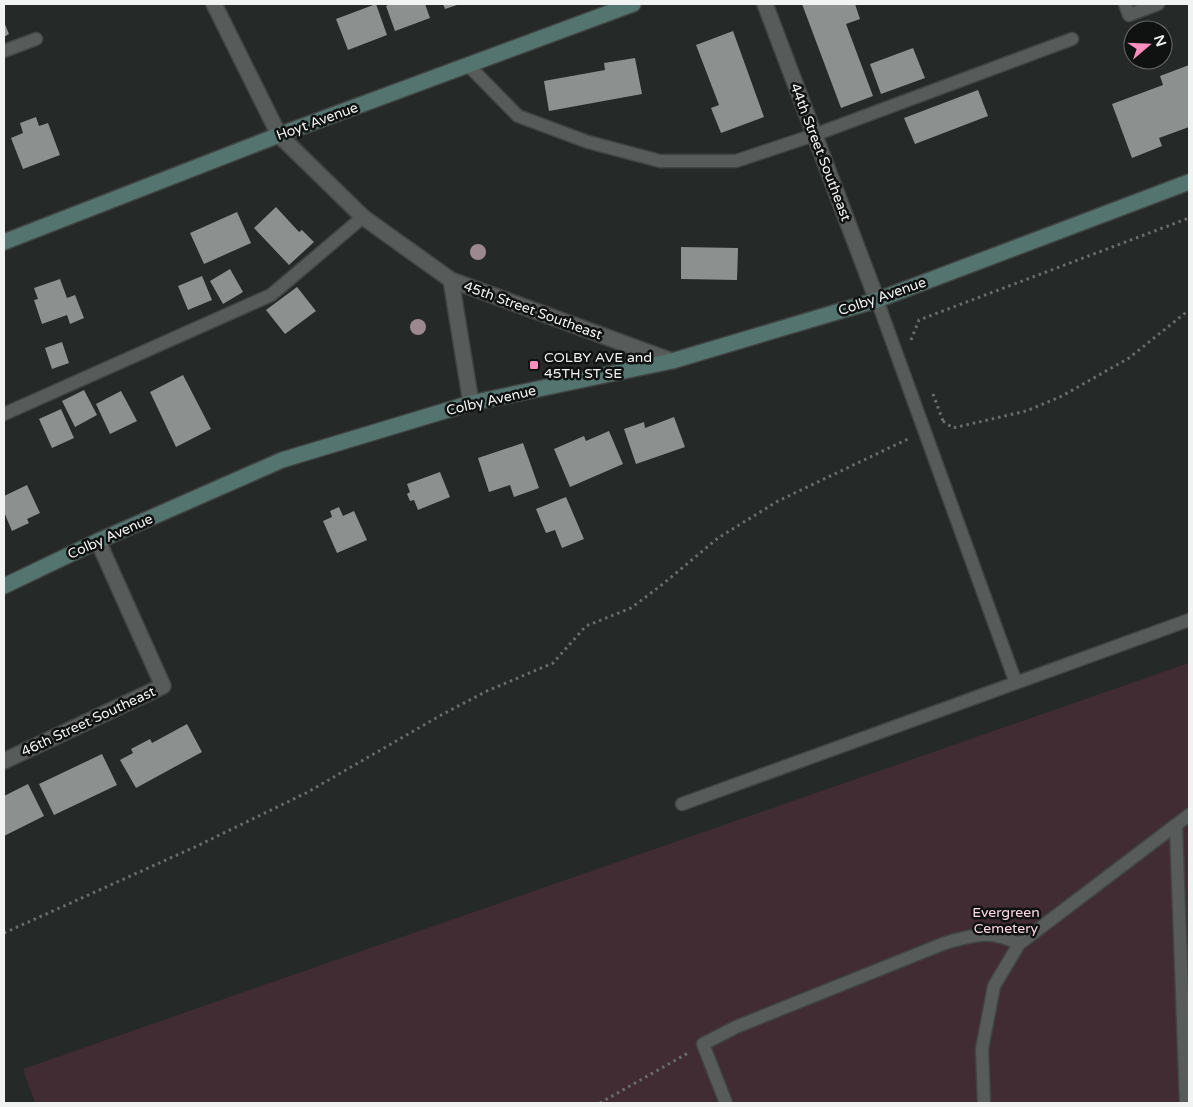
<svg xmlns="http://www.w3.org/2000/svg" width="1193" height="1107" font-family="'Varela Round',sans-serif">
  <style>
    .green { fill: #412c34 }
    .building { fill: #8c9190 }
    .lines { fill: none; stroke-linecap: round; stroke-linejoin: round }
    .lane-casing { stroke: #404442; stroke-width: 15 }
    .street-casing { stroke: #404442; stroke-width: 18 }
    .secondary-casing { stroke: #404442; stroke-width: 18 }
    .path { stroke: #696d6c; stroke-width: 3; stroke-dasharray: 2.5 4; stroke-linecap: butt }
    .lane { stroke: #575b5a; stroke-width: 12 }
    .street { stroke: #575b5a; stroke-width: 15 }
    .secondary { stroke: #54756f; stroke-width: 15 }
    .tree { fill: #9b898f }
    .poi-dot { fill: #fe8ebc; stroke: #101111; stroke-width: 2 }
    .labels { text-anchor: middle; stroke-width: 5; stroke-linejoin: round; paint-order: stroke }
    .street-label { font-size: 14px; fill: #f0f3f2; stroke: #101111 }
    .poi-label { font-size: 14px; fill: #f0f3f2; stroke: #101111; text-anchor: start }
    .park-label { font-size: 14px; fill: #fcd7e4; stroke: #101111 }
  </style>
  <rect width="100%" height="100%" fill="#252928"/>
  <path class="green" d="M1189,663V1103H35L23,1069Z"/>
  <path class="building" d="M376,4L387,35L348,50L336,19Z
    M391,4H425L430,18L395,31L386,6Z
    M443,4H460L445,9Z
    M802,4H855L860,19L846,24L873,96L841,108Z
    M4,22L9,34L4,37Z
    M733,31L764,117L721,133L711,108L719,105L696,45Z
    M913,48L925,78L881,94L870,64Z
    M635,58L642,94L549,111L544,81L605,70L604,63Z
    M1189,65V127L1159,138L1162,146L1132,158L1112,104L1163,85L1160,76Z
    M978,90L988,116L915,144L904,118Z
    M36,117L39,126L48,123L60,155L23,169L11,138L23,133L20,123Z
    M276,207L299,232L302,230L314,242L289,265L254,228Z
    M237,212L251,243L204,264L190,233Z
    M681,247L738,248L737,280L681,279Z
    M230,269L243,292L223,304L210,281Z
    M202,276L212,300L188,310L178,286Z
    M60,279L67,298L75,295L84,318L70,324L67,315L42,324L34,300L38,299L34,288Z
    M297,287L316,311L285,334L266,310Z
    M62,342L69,363L52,369L45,348Z
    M183,375L211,429L176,447L150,392Z
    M84,390L97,415L75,427L62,401Z
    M121,391L137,421L110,434L96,404Z
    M61,409L74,438L52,448L39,419Z
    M674,417L685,447L636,464L624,429L644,422L645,428Z
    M609,431L623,464L570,487L554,449L584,436L586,441Z
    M523,443L539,488L514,497L510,485L489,492L478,458Z
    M440,472L450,497L418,510L414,500L410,501L407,494L410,492L407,484Z
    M27,485L40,513L27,519L29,523L12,531L4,512V496Z
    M566,497L584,539L562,548L555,530L546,533L536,509Z
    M339,507L343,516L354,511L367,540L337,553L323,521L332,517L330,511Z
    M187,724L202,752L136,788L120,760L133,753L131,749L150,739L152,743Z
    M102,754L117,785L54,815L39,784Z
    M28,784L44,816L4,836V796Z"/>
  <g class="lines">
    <defs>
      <path id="lane" d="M1125,4L1129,15L1158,4
        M4,51L36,39
        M468,65L518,116L588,142L660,161H736L814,135L1072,39
        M877,300L1016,683
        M4,414L271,295L363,217
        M682,804L1189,620
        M1176,827L1186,1103
        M726,1103L703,1044L736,1027L945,943C974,935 991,929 1019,944
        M984,1103L982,1049L994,986L1019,944L1189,815"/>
      <path id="street" d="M214,4L279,135L363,217L451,280L672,361
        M765,4L877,300
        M451,280L471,403
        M4,761L163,686L98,541"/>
      <path id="secondary" d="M4,242L279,135L633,4
        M4,586L98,541L282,460L471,403L672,361L877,300L1189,182"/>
    </defs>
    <use href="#lane" class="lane-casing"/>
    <use href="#street" class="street-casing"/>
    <use href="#secondary" class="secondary-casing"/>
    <path class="path" d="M911,340L919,320L1189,218
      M933,394L943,421L940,422
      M943,421L953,428L1026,411L1062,396L1129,358L1189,310
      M4,933L197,846L306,793L443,714L487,691L553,663L586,626L631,608L663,584L718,538L778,501L910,438
      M600,1103L688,1053"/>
    <use href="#lane" class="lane"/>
    <use href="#street" class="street"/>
    <use href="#secondary" class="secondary"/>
  </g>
  <g class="tree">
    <circle cx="478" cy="252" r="8"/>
    <circle cx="418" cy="327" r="8"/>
  </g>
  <rect class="poi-dot" x="529" y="360" width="10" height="10" rx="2.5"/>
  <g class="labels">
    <g class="street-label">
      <text transform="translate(317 121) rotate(-20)" y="5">Hoyt Avenue</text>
      <text transform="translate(821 152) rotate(69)" y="5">44th Street Southeast</text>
      <text transform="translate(882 296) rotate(-19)" y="5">Colby Avenue</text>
      <text transform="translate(533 310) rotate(20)" y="5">45th Street Southeast</text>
      <text transform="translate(491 400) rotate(-13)" y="5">Colby Avenue</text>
      <text transform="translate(110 536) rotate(-24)" y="5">Colby Avenue</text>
      <text transform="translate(88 721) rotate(-25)" y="5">46th Street Southeast</text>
    </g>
    <g class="poi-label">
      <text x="544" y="362">COLBY AVE and<tspan x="544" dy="16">45TH ST SE</tspan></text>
    </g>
    <g class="park-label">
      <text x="1006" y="917">Evergreen<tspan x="1006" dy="16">Cemetery</tspan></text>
    </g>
  </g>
  <rect width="1193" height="1107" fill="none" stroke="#f0f3f2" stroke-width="10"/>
  <g transform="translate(1148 45) rotate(71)"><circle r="24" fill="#101111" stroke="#6a6b6b"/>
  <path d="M0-4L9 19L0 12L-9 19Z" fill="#fe8ebc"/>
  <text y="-8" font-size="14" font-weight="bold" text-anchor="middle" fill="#f0f3f2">N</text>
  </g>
</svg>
